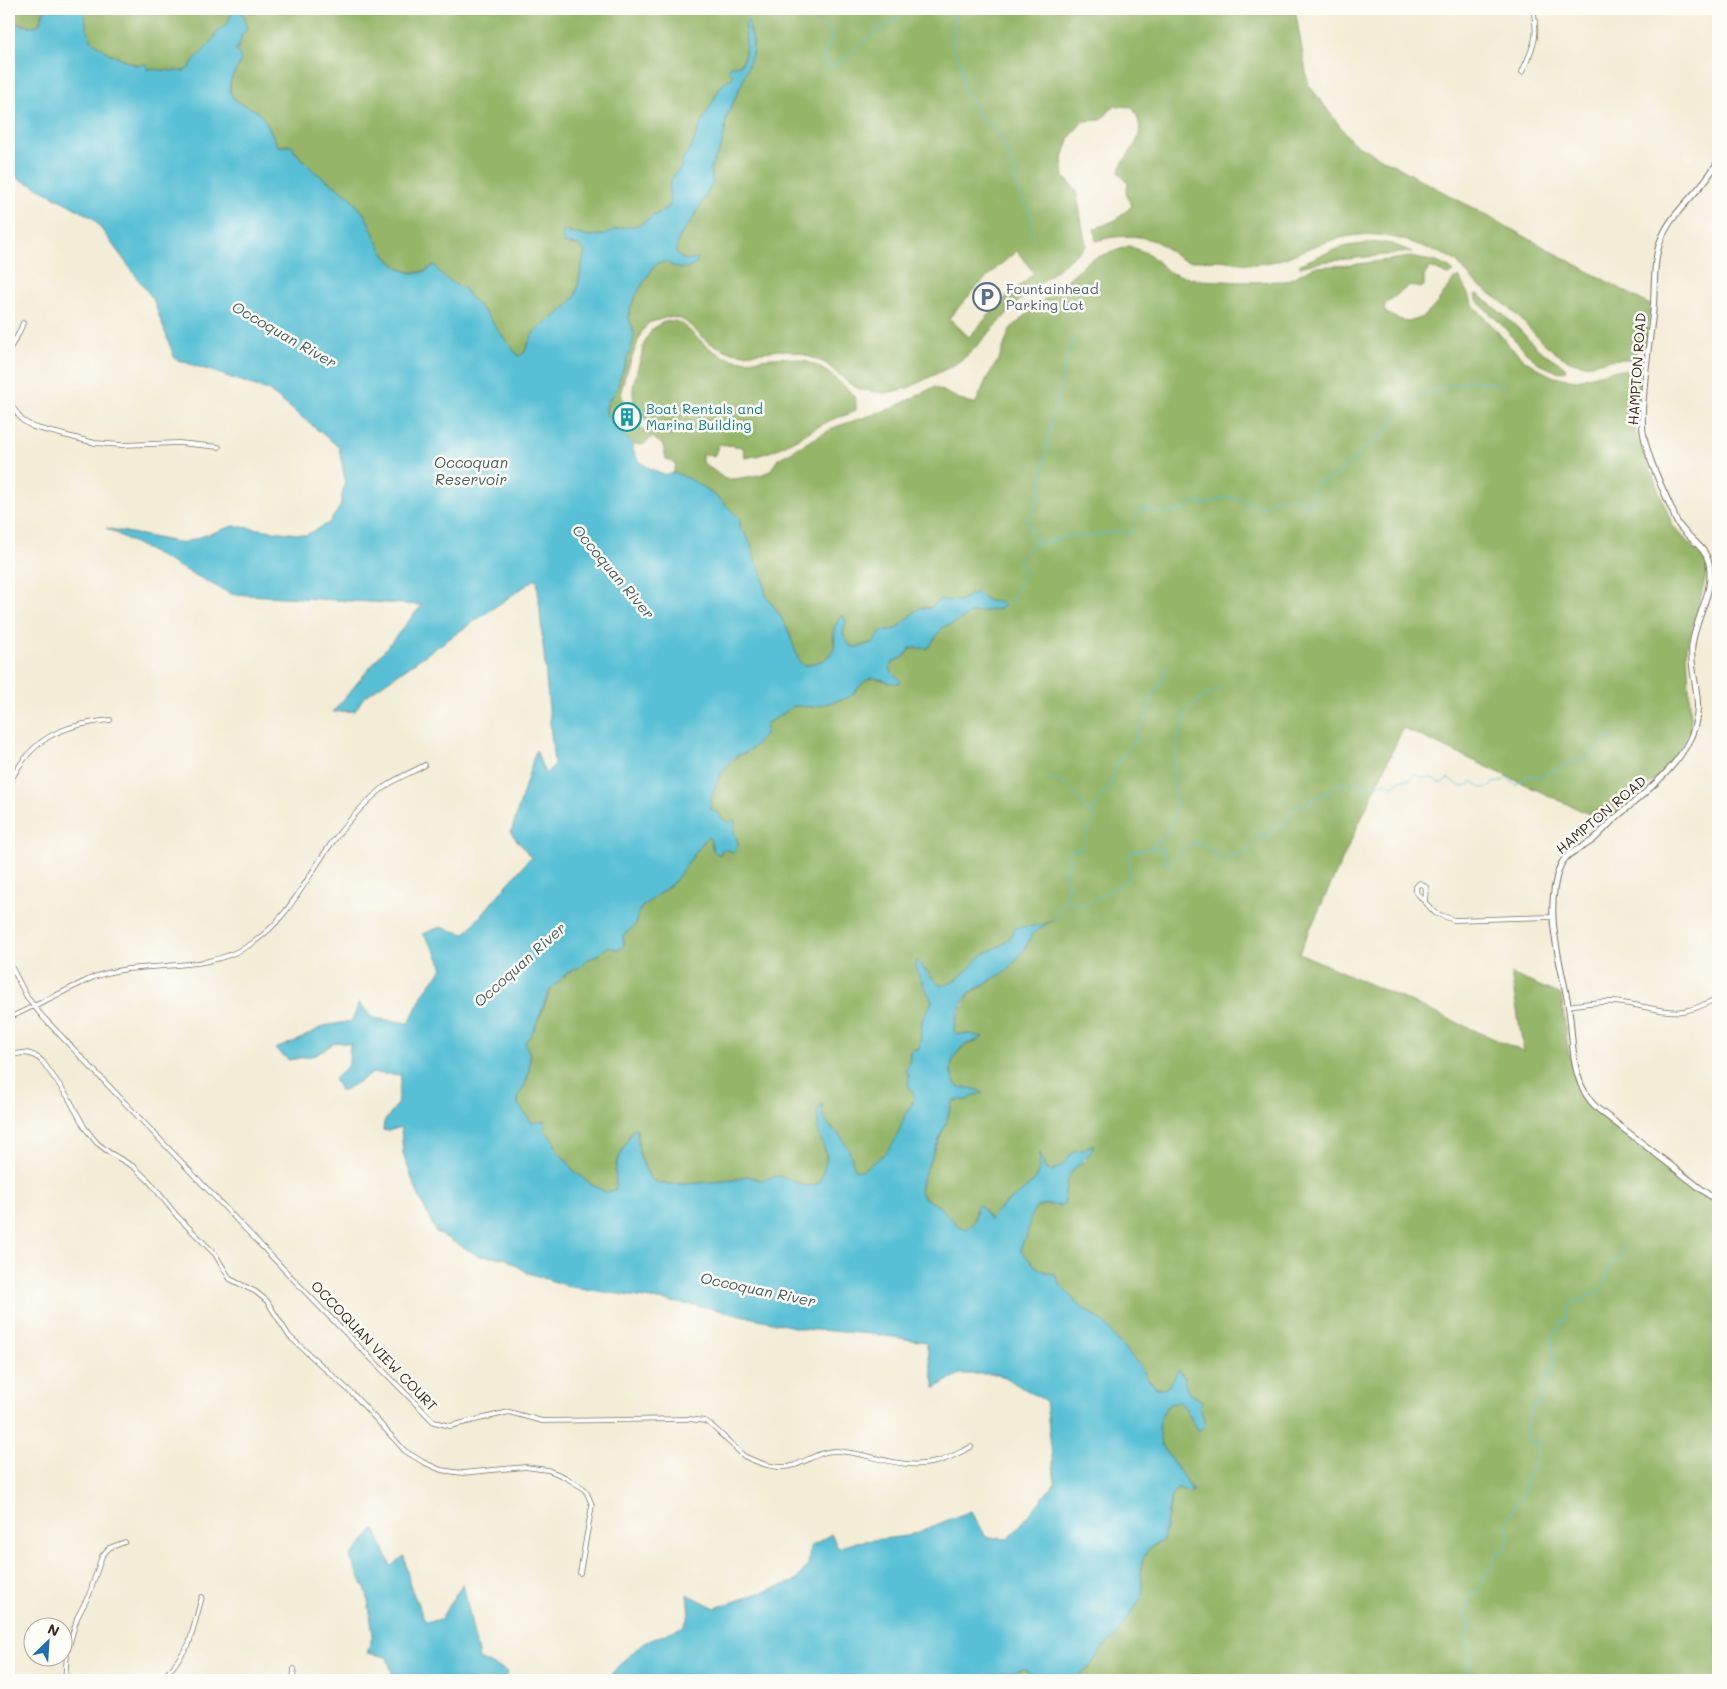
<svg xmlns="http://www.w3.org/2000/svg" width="1727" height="1689" font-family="Mali,sans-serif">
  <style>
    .forest { fill: #95b669; stroke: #687044; fill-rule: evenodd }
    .water { fill: #58c0d5; stroke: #4a757a }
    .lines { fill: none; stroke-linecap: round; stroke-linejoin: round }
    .stream { stroke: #58c0d5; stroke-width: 1 }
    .minor-casing { stroke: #7b6e5e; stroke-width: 5.5 }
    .tertiary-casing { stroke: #7b6e5e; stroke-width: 7 }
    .minor { stroke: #fff; stroke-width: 4 }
    .tertiary { stroke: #fff; stroke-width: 5 }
    .labels { text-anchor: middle; stroke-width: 5; stroke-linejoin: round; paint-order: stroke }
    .service-label { font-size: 14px; fill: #4e5e75; stroke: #fdfcf7; text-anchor: start }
    .street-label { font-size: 14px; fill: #3b2a1e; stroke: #fdfcf7 }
    .culture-label { font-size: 14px; fill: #0d838f; stroke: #fdfcf7; text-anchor: start }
    .water-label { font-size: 15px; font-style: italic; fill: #455e5e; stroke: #fdfcf7 }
  </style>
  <rect width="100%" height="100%" fill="#fdfcf7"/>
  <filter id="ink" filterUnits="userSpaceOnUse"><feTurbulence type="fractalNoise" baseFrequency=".02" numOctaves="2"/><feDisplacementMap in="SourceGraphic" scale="10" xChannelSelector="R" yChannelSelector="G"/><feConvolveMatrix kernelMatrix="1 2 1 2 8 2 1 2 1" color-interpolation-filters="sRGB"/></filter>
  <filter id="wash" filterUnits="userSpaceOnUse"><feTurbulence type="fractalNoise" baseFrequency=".0096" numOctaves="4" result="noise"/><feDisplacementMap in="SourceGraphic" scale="20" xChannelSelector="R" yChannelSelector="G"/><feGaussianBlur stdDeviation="1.12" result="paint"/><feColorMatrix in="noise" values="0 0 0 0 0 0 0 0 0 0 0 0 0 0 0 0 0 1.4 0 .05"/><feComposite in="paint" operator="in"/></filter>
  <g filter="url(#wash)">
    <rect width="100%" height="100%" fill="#f3ecd6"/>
    <path class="forest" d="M9,9H47L43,12L40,23L32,26L9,22Z
      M83,9H234L227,24L217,32L210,44L194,60L189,68L184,71H178L147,69L108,53L92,41L88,34Z
      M239,9H1295L1308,84L1352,142L1650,305L1646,346H1639L1633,359C1626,359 1618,359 1611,360C1601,361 1591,366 1581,364C1553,360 1530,327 1510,309C1500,299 1488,293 1477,284C1466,275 1461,262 1447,256C1398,236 1371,226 1320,244C1302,250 1285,260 1266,263C1250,266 1234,261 1217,260C1208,260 1200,261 1191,261C1178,261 1171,251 1162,245C1143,233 1116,235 1096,241L1094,229L1116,220L1132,206L1126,193L1128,183L1119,173C1120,164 1125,160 1130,152C1142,136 1143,124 1132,107L1114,106L1101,120L1083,121L1070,137L1062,160L1064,177L1076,190L1086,246L1022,298L969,354L954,365L908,388L885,393L862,390L850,384L825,363L800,353L780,350L744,354L727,351L708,342L685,321L678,318L668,317L648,323L641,333L624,379L621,391L624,404L617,416L624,426L627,427L638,421L641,422L639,427L648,433L654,426C623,405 633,384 642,354C642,346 646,339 650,333C656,323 670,318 680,323C685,325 688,329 692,333C705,345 718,357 736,360C748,362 759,359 771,358C801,356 822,365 843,385C852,393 857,397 856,410C847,416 836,417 827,422C797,437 780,453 745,458L743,447L719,444L714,457L702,453V462L725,479H735L760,475L770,471L778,459L835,427L893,408L934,387L968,403H976L987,378L1000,357L1010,329L1090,260L1129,246L1149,254L1170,273L1199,280L1243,282L1286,281L1314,267L1351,265L1410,257L1437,262L1451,269L1454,272L1448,275L1430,267L1424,276V286L1420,288L1410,285L1385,304L1384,311C1420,337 1435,306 1454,279L1459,277L1474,306L1497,331L1509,346L1526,361L1542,371L1554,377L1577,380L1610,371L1634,369L1635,376L1642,380L1635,432L1673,526L1709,565L1687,649L1691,727L1680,749L1670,762L1656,778L1606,822L1403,728L1299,953L1524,1052L1511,974L1561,995C1566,1028 1568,1076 1586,1103L1718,1206V1680H1076L1077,1677L1088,1669L1103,1648L1117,1635L1144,1594L1140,1575L1142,1562L1148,1549L1160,1543L1166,1528L1172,1495L1178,1488L1190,1492L1192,1491L1161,1444C1156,1430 1160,1401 1180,1402L1186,1409L1197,1430L1205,1424L1200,1407L1202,1401C1190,1394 1184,1390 1184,1376L1179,1370L1173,1380L1165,1389L1156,1388L1147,1378L1141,1367L1114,1337L1106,1324L1075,1302L1069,1294L1061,1286L1055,1274L1042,1272L1021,1251C1021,1241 1025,1241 1027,1233C1028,1231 1027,1228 1028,1225C1031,1206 1043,1203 1060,1206L1065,1203L1064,1194L1069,1176L1076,1167L1087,1160L1092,1144L1083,1150L1074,1151L1063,1165L1052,1171L1045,1169L1040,1154C1039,1160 1040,1168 1038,1174C1032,1191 1000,1201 990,1220L988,1218L981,1206L976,1209C975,1218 975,1224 967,1229L958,1226L939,1206L924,1198L920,1192L922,1179L946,1123L952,1103L954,1101L967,1100L974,1095L966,1087L961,1088L957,1086C944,1068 955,1046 976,1042L971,1034H957L954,1031L955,1023L969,994L991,981L1025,949L1032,934L1045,925L1015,928C1013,933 1011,938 1007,941C1000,947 991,949 983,955C973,962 954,988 940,985C935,984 934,978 930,974C928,971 924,969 920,967L932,1001L930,1007L922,1020V1037L919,1048L910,1051V1063L905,1071L909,1074V1087L914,1092C915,1105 908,1107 904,1117C904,1118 903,1124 903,1125C898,1143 887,1154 872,1164C865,1168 862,1172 855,1170C851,1159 848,1150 843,1140C836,1126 820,1128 822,1105C806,1130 843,1155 816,1185L806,1186L779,1176L761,1180L747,1176L734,1180L688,1184H659L650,1178L643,1164L639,1153L637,1128H633L616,1164V1184L615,1190L606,1192L592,1185L573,1170L567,1161L556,1150L554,1141L544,1130V1126L532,1123L518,1104V1096L525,1085L529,1073L530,1055L525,1047V1043L534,1030L552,987L562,980L568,972L580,967L587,960L598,955L607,947H610L619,950L625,944L623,936L636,924L638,914L641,908L674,882L707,837L710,838L713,850L720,855L723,849L733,851L738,843L730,823L722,818L718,812L710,809V800L717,782L724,770L738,755L746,753L767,723L781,715L793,706L814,707L850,697L865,681L871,678L881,679L889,683L901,681L892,672L890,667L893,662L904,657L910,648H928L943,627L953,624L971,613L998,609L1000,602L988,601L977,592C971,595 964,600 957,601C944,603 942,596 930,608H919L897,629L881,631L875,642L855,647L850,646L843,633L846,622L842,616L840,617L838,624L833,631L834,649L824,660L804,666L799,662L788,630L781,617L766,595L763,578L756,563L751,544L744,532L740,528L737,516L714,495L680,475L673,473L676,464L666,459L663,445L652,437L643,445L635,444L633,446C617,429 592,415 616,392C620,373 630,356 633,336C635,329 630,324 629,318C627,304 649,274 657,263L667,262L672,266L696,264L697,258C692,260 687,261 682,259C665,250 685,231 691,222C694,218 695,213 698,208C701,202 706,197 708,192C712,184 713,177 710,169L721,147L725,131L726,118L743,81L752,55L753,42L745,23C745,33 748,56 741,63C739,66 733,66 730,66L733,77L725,82L720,88L701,124L692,146L683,158L681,167L672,178L669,189L670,206L638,226L616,229L605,235L585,236L564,230V243L578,245L585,251L576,295L567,307L534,332L524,353L519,356C507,343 497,329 487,315C479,305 469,299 464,288C452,286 440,275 433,265C411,285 386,260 376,240C371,232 369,223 365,215C361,208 354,204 351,197L315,172L289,145L278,146L267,123L232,97C227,84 232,76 240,65L234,49L239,47L244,16ZM1017,251L1034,273L1000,303L969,337L949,318C970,294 991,271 1017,251Z
      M1378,242L1392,244L1412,252L1320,262L1300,267V264L1341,247Z
      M1478,294L1513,323L1539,350L1564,366L1566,369L1564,372C1535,370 1518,342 1500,323C1492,315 1484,309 1477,300L1475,295Z
      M1024,1669L1033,1675L1037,1680H916C941,1670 950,1679 974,1679C991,1679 1007,1672 1024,1669Z"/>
    <path class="water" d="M47,9H83L88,33L92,41L108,53L135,65L147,64V69L178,71H184L189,68L194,60L210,44L217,32L227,24L234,9H239L244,16L247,30L242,34L239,47L235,49C251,64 226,73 230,91C233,104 249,105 258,112C268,121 271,134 278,146H293V150L315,172L351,197C354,205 363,210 367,219C377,240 388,274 418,273C426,273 430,267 436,265C437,274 455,286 464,288C469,299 479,305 487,315C497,329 507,343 519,356L524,353L534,332L567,307L576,295L585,251L578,245L564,243L562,234L563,231L585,236L605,235L616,229L639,225L670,206L669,189L672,178L681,167L683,158L692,146L701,124L720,88L725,82L733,77L729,67C732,66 738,66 741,64C748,58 745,32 745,23L748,21L753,42L752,55L743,81L726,118L725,131L721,147L710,169L713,183L691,222L680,235L677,245L676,252L682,259L692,260L697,258L696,264L693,266C683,270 675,269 667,262L657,263C649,273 627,305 629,318C630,324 635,329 634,336C631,355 620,373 616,392C591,415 618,426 632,444C635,449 632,446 634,451C635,457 641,463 646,466C651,469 658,473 663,474C667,475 672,472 678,474C702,483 723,501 740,519V528L744,532L751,544L756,563L762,573L766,595L781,617L788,630L799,661L804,666L824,660L829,656L835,647L834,628L842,615L846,622L843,633L850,646L861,647L874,642L881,631L897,629L919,608H930L939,600L959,601L977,592L988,601L1000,602L1004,606L998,609L971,613L953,624L943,627L928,648H910L904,657L893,662L890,667L892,672L901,681L900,683H889L881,679L871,678L865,681L850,697L814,707L793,706L781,715L767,723C765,728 767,732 763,737C759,742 751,750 745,753C743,754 740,754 738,755C723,763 710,793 710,809C720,813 721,820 730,823L733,819L735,820L734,832L738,843L736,850L733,852L723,849L718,855L713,850L710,838L707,837L674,882L641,908L638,914L636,924L623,936C623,944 627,945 619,950L610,947H607L598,955L587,960L580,967L568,972L549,991L534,1030L525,1043L530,1055L529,1073L525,1085L518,1096V1104L532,1123L546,1121L544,1130L554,1141L556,1150L567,1161L573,1170L592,1185L606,1192L615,1190C617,1183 615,1177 615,1170C616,1163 631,1131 636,1127L639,1153L643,1164L650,1178L659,1184H688L734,1180L747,1176L761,1180L779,1176L806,1186L816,1185L821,1179L827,1157L818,1130V1111L822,1104L823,1117L832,1129L842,1138L849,1150L855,1170C862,1172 865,1168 871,1164C892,1150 896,1141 904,1118C906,1111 914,1105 914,1098C915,1092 910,1090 908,1085L909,1074L905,1071L910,1063V1051L919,1048C921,1040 920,1024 923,1019C925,1012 930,1008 932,1001L917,972L915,962L918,961C919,965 938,985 941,985C955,987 973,962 984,954C991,949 1001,947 1007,941C1011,937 1013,933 1015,928C1030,925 1041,928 1054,919L1032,934L1025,949L1007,971L969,993C961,1004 955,1018 954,1031L957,1034H971L983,1037C978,1041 973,1041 967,1044C959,1047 950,1062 951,1071C951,1076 954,1082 957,1086C966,1090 972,1085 983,1093L974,1095L967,1100L954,1101L952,1103L946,1123L922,1179L920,1192L924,1198L939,1206L958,1226L967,1229L975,1221L977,1205L981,1206L990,1220C1000,1202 1033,1190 1038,1173C1040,1167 1039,1160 1040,1153L1045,1169L1052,1171L1063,1165L1074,1151L1083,1150L1094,1144C1091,1160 1075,1163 1069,1177C1067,1181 1066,1187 1065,1192C1064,1195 1066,1200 1064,1203C1061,1209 1048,1203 1042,1205C1029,1209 1030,1224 1027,1234C1025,1242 1021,1241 1021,1251C1031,1261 1040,1274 1055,1274L1061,1286L1069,1294L1075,1302L1106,1324L1114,1337L1141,1367L1147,1378L1156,1388L1165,1389L1173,1380L1178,1370L1184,1376C1185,1391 1189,1393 1202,1401L1200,1407L1205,1424L1201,1430H1197L1186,1409L1180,1402C1160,1401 1156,1430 1161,1444L1193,1491L1190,1492L1178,1488C1167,1496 1167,1526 1163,1540C1159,1544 1154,1544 1150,1548C1137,1560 1141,1579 1144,1594L1117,1635L1103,1648L1088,1669L1077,1677L1076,1680H1037L1033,1675L1024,1669C1007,1672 991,1677 974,1679C950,1681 944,1669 916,1680H606L622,1662L642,1644L684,1626L689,1615L687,1594L715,1608L796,1581L808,1565L810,1547L831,1534L838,1548L856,1542L908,1536L971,1511L986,1537L1009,1539L1055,1483L1046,1401L998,1374H960L935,1388L926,1342L872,1334L803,1329L705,1307L571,1287L528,1273L505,1258L479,1256L436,1232L414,1185L403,1153L401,1127L388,1131L383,1130L384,1122L397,1105L401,1075L373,1073L341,1092L334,1079L349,1065L350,1044L336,1042L316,1055L289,1060L275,1049L296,1041L324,1026L352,1021L359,1003L373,1018L409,1023L424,992L443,968L435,951L423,934L440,927L465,934L531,857L511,833L536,750L545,774L554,765L537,578L363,698L355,711L333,712L422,605L231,594L106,528L182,543L233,526L306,535L329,523L340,507L345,480L339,447L268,390L175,359L153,299L93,218L33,185L9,175V22C17,22 35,31 40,23C44,17 41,13 47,9Z
      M375,1529L391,1566L404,1556L410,1586L425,1621L440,1620L463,1583L479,1659L508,1672L506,1680H440C426,1675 409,1680 394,1680L387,1657L367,1653L373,1635L367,1593L350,1557Z"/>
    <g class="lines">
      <path class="stream" d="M808,9C811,15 814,22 821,25C822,25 827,26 829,27C836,33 826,52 823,58L827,65L835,66L837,64L879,29L898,18L906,9
        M954,9L953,52L961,63L963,88L976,106L977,115L987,120L991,128L1001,135L999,140L1004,144L1015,171V183L1021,193L1020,198L1030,213L1033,237
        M747,20V9
        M1034,545L1068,536L1085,537L1120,531L1128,535C1135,528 1131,518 1143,508C1148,509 1150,511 1154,512C1168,515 1188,511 1196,500L1199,504H1207L1228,496C1237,501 1241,497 1248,501C1254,503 1258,506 1264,508C1272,497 1289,495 1302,499L1303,503L1308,506L1312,504C1311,495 1310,488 1317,482H1323L1339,474L1345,465L1355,460L1359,452L1381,437L1383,433L1394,423V416L1415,399L1435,390L1471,380L1504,385
        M1003,607L1013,599L1017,587L1025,573L1019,560L1023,553L1033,546V542L1037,541C1039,534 1034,534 1031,530C1029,527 1029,522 1027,519L1038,501L1049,433L1062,381L1065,362L1074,337
        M1048,777C1065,780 1073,792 1083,805C1088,812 1091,813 1095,821L1087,831V836L1083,840L1085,843L1079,851L1072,849C1066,853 1068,858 1071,862L1068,868L1065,869L1063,875L1069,886L1065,893L1066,900
        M1092,814L1101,795L1109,788L1117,763L1132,744L1137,741V733L1147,715L1154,694L1163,680L1167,665
        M1150,848L1156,841H1159L1167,834L1168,825L1176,808L1173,773L1176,747L1184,723V716L1187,711L1196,702L1223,686
        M1054,919L1061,907L1066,901L1084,904L1088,903L1126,881L1130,874L1129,855L1132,851L1160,848L1163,850L1164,864H1167L1192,842L1212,850L1217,858L1223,861L1234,853L1243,854L1252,846L1261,831L1262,837L1266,839L1270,836L1275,825L1282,828L1285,827C1291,809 1289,806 1308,804L1314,798L1326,794L1342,782L1346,781L1351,784L1359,783L1365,787L1375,782L1382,784L1385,782L1394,787L1400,780H1411L1413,775L1416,774L1421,777L1432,778L1441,783L1444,782L1448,778L1462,787L1468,786L1472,781L1482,788L1490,787L1493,783L1500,782L1508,777L1515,785L1523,781L1528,774C1545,782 1553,766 1569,764L1571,761C1576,759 1577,760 1582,760C1586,760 1590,755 1595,753C1598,743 1604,741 1613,736
        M1472,1680L1467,1677C1470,1661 1477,1651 1465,1637L1471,1628L1469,1619L1463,1616L1464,1613L1470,1609V1604L1466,1601L1473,1592H1478C1483,1583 1483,1570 1493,1566C1494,1558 1493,1551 1505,1551L1510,1532L1507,1526V1521L1516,1504L1522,1497L1521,1495L1524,1489V1484L1530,1472L1534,1471V1462L1539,1441L1538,1439L1532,1443L1529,1442C1523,1433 1527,1411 1536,1405L1540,1406C1543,1398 1543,1394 1539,1387L1542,1384L1549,1383L1550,1379L1544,1372L1546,1370L1551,1374C1558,1362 1550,1348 1552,1335L1559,1330L1561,1321L1567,1322L1566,1316L1569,1307L1574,1301H1583L1587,1294C1616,1295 1600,1264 1620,1258L1623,1246"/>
    </g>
  </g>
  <g filter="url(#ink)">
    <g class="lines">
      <defs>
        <path id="minor" d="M1522,72C1534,45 1539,38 1533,9
          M9,350L19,333L23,323
          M9,402L22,420L33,427L95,443L122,445L179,443L219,447
          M9,785C30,738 61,725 110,720
          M1420,883L1426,887L1425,902L1416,892V887Z
          M1425,902L1435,913L1454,920L1552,917
          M9,962L27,997L42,1016L318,1305L434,1422L450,1426L509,1412L542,1421L689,1419L705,1421L710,1424L744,1456C758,1463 780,1471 795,1465C809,1460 820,1451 835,1451C869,1452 901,1471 936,1462C949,1459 960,1452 971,1447
          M1568,1006C1584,1004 1599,1001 1614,1002C1659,1006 1675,1024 1718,997
          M9,1018L94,977C147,958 202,976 251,944C288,920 306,878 331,844C348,821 368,797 392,782C402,776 414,771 425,765
          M9,1057C21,1051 33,1052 43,1062L68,1097L85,1128L97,1143L110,1153L134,1167L149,1181L177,1216L215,1254L230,1279L256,1292L267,1301L289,1336L355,1396L405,1451L423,1462L441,1470L462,1473L525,1467L548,1470L565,1477L583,1488L587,1493L592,1505L580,1573
          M65,1680L67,1653L77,1618L89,1595L102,1556L109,1548L125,1542
          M161,1680L173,1667L189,1644L202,1597
          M293,1680L294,1669"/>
        <path id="tertiary" d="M1718,161C1703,191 1672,209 1660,242C1653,263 1655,288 1653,311C1650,337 1646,363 1644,390C1643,404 1641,418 1643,432C1648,460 1662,487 1673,512C1675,519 1678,525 1683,530C1693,541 1706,549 1709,563C1715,592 1695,618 1692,646C1689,673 1703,696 1695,725C1685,764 1642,795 1613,820C1607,826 1601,833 1594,839C1581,850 1565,851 1559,869C1543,916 1562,964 1569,1010C1574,1045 1570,1084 1598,1109L1718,1202"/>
      </defs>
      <use href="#minor" class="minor-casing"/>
      <use href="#tertiary" class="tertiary-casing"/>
      <use href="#minor" class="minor"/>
      <use href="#tertiary" class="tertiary"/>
    </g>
  </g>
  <defs>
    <symbol id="parking-ring" viewBox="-11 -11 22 22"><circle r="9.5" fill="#fdfcf7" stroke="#5c6f8a" stroke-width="1.5"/><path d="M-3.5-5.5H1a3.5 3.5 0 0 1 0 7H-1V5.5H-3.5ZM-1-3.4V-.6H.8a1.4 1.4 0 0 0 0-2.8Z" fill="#5c6f8a"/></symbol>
    <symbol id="building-ring" viewBox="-11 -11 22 22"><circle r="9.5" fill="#fdfcf7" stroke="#0f9aa8" stroke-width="1.5"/><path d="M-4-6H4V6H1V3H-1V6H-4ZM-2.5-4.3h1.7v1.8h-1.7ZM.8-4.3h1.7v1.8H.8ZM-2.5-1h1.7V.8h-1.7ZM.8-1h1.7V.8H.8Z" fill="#0f9aa8"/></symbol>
  </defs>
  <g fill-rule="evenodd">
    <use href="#parking-ring" x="971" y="281" width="32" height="32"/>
    <use href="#building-ring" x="611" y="401" width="32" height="32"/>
  </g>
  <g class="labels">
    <g class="service-label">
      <text x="1006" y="294">Fountainhead<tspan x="1006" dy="16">Parking Lot</tspan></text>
    </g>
    <g class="street-label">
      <text transform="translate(1637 369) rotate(-86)" y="5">HAMPTON ROAD</text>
      <text transform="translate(1601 815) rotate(-40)" y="5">HAMPTON ROAD</text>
      <text transform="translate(374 1346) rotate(46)" y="5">OCCOQUAN VIEW COURT</text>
    </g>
    <g class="culture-label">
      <text x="646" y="414">Boat Rentals and<tspan x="646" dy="16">Marina Building</tspan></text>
    </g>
    <g class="water-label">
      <text transform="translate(284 335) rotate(30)" y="5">Occoquan River</text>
      <text x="471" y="468">Occoquan<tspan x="471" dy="17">Reservoir</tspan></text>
      <text transform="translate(613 572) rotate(50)" y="5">Occoquan River</text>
      <text transform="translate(520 965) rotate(-42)" y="5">Occoquan River</text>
      <text transform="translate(758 1290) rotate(12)" y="5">Occoquan River</text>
    </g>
  </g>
  <rect width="1727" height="1689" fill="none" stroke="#fdfcf7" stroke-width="30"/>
  <g transform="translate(48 1642) rotate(25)"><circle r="24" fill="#fdfcf7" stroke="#afa8a0"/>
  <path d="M0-4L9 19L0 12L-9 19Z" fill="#1f6fb2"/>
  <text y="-8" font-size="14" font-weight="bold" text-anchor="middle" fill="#3b2a1e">N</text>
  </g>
</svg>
